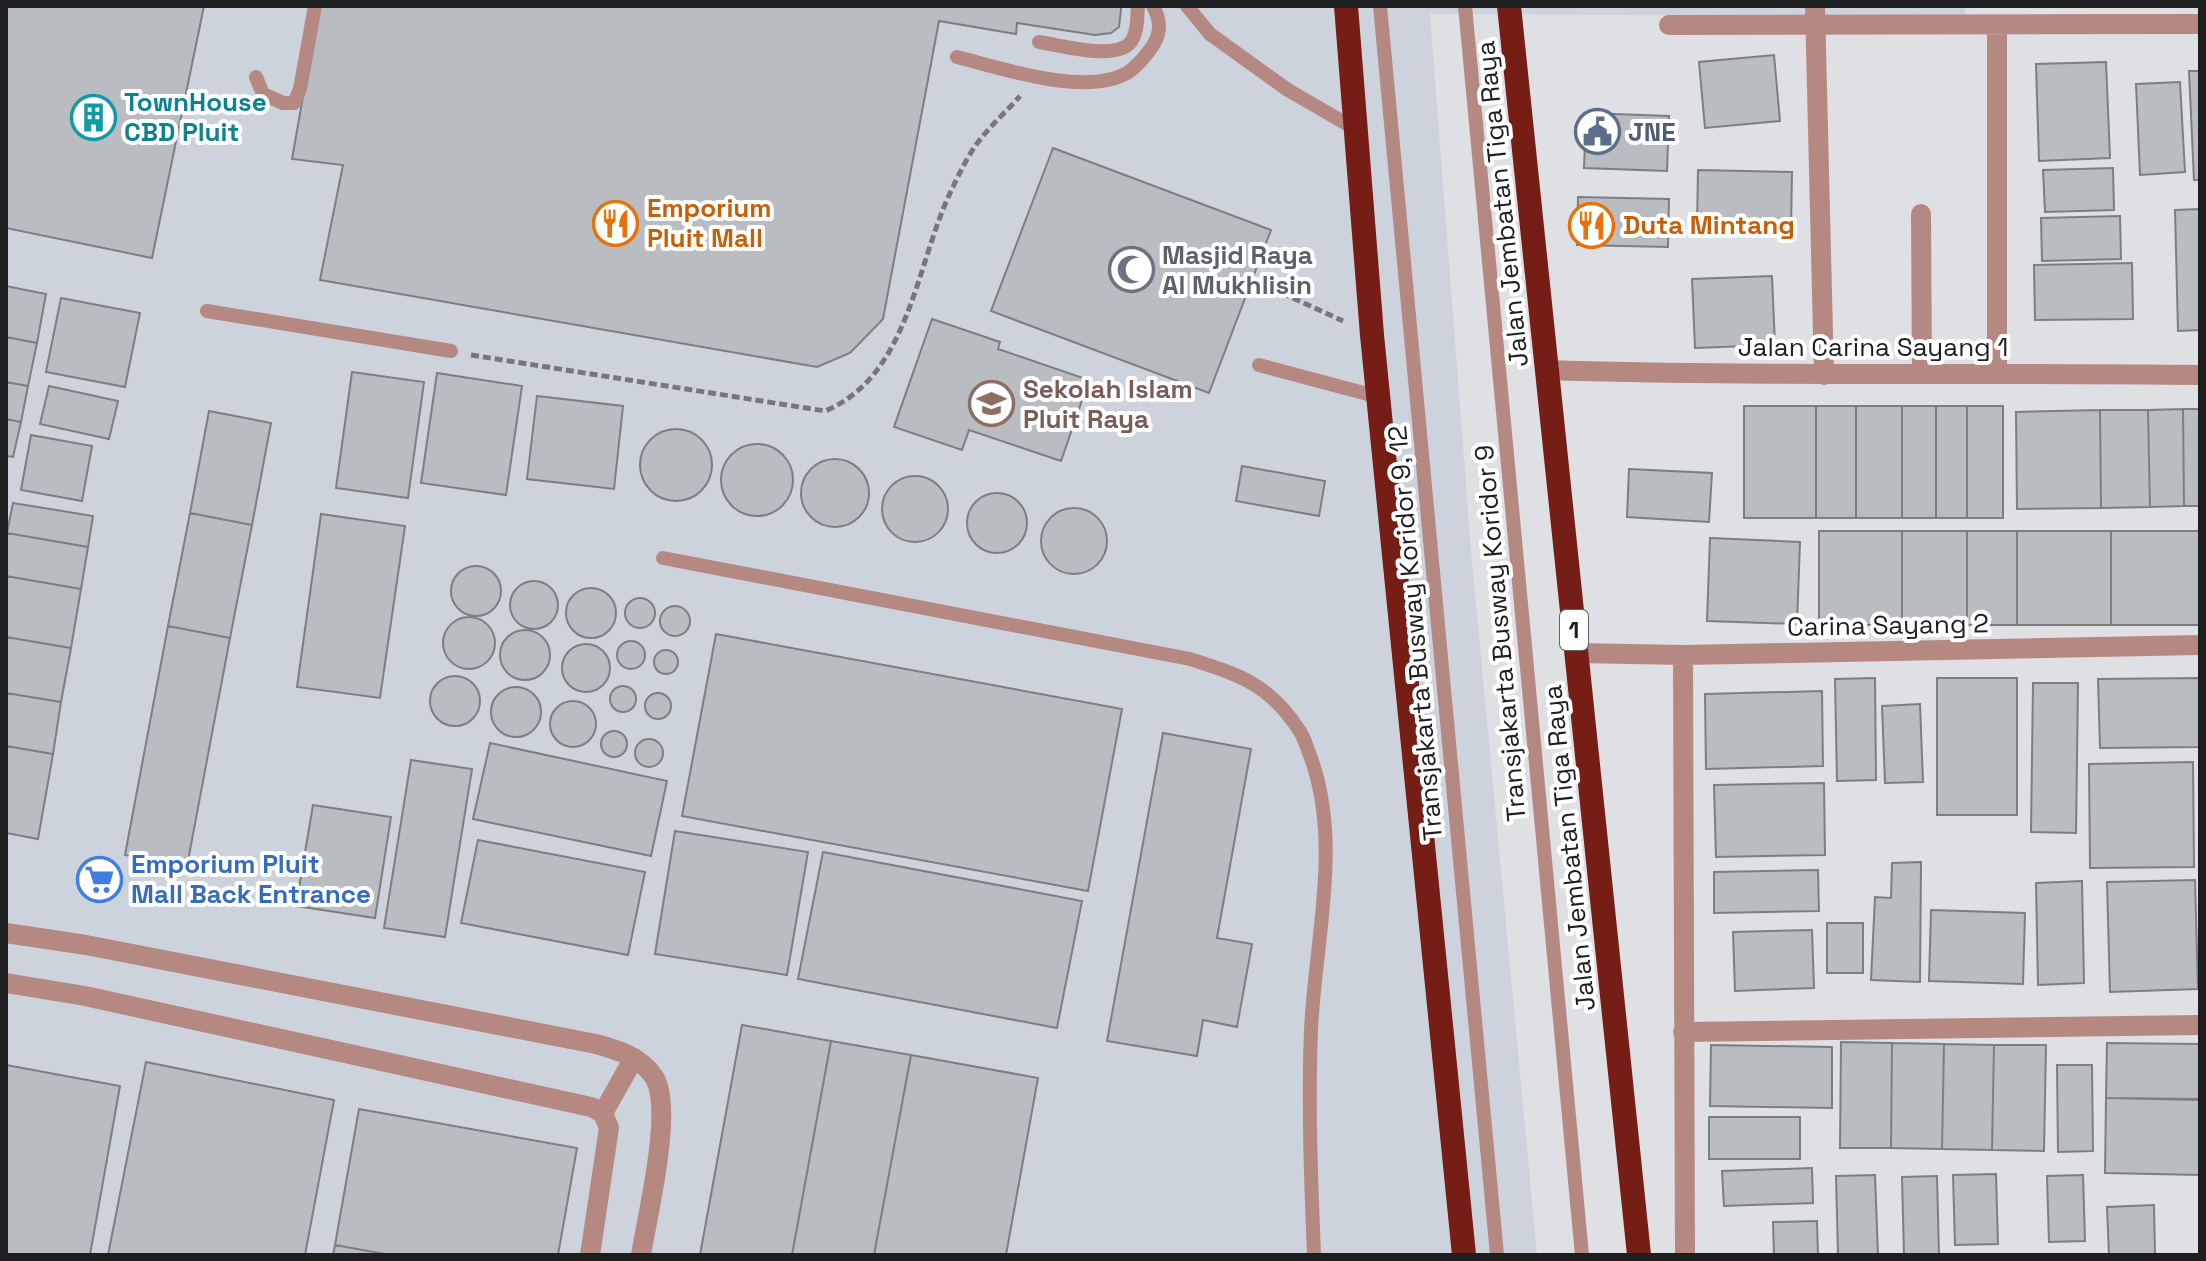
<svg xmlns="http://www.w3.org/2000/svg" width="2206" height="1261" font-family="'Space Grotesk',sans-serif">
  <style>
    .built { fill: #cdd3dd }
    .building { fill: #b9bcc0; stroke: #7c7e82; stroke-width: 2 }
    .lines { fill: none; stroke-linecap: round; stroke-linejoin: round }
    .path { stroke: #76777a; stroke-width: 5; stroke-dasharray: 8 4; stroke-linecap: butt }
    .lane { stroke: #b58981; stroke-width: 14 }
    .street { stroke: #b58981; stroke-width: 20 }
    .highway { stroke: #761e16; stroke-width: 24 }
    .labels { text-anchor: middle; stroke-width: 8; stroke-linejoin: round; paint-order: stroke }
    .shield { fill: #fff; stroke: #616263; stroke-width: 2 }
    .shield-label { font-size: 24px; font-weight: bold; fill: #1d1e20 }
    .culture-label { font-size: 26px; font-weight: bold; fill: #0d838f; stroke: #fff; text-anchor: start }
    .service-label { font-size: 26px; font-weight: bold; fill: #4e5e75; stroke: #fff; text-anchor: start }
    .street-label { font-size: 26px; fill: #1d1e20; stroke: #fff }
    .food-label { font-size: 26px; font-weight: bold; fill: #c56008; stroke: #fff; text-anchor: start }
    .worship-label { font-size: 26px; font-weight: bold; fill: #5b616d; stroke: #fff; text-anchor: start }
    .education-label { font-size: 26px; font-weight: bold; fill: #785e54; stroke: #fff; text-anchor: start }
    .shop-label { font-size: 26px; font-weight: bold; fill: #366cbe; stroke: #fff; text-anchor: start }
  </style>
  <rect width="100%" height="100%" fill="#dee0e4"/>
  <path class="built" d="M6,6H1965V17L1430,14L1471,551L1537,1255H6Z"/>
  <path class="building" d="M6,6H204L152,258L6,228Z
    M319,6H1120L1121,9L1119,27L1111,33L1095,35L1017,23L1016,34L939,21L883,319L850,353L817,367L320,280L343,165L292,159Z
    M1774,55L1780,121L1705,128L1699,62Z
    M2106,62L2110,158L2039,161L2036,64Z
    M2189,71H2200V180H2194Z
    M2180,82L2185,172L2140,175L2136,84Z
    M1586,113L1669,116L1667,171L1584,168Z
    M1053,148L1271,230L1209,393L991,311Z
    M2113,168L2114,210L2045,212L2043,170Z
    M1698,170L1792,172L1791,229L1697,227Z
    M1578,197L1669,199L1668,247L1577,245Z
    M2200,209V330L2178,331L2175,210Z
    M2120,216L2121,259L2042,261L2041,218Z
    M2132,263L2133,319L2035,320L2034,265Z
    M1772,276L1775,345L1695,348L1692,279Z
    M6,286L46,294L37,343L6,337Z
    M61,298L140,313L125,387L46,372Z
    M932,319L1000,342L998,349L1089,380L1061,461L969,430L962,450L894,427Z
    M6,337L37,343L28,386L6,382Z
    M352,372L424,382L408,498L336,488Z
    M437,373L522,386L506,495L421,483Z
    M6,382L28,386L21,422L6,419Z
    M49,386L118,401L109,439L40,424Z
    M537,396L623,406L614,489L527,479Z
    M1744,406H1816V518H1744Z
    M1816,406H1856V518H1816Z
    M1856,406H1902V518H1856Z
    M1902,406H1936V518H1902Z
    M1936,406H1967V518H1936Z
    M1967,406H2003V518H1967Z
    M2183,409L2184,506L2150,507L2148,410Z
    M2183,409H2200V506H2184Z
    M2100,410L2101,508L2017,509L2016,412Z
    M2100,410H2148L2150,507L2101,508Z
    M209,411L271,423L252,525L190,513Z
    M6,419L21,422L13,457L6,456Z
    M640 465a36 36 0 1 1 72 0a36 36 0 1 1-72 0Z
    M31,435L92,446L82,501L21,490Z
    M721 480a36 36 0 1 1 72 0a36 36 0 1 1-72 0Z
    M801 493a34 34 0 1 1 68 0a34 34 0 1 1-68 0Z
    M1242,466L1325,481L1319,516L1236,501Z
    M1629,469L1712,473L1709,522L1627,517Z
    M882 509a33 33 0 1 1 66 0a33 33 0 1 1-66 0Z
    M967 523a30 30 0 1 1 60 0a30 30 0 1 1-60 0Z
    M13,503L93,516L88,547L7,533Z
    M1041 541a33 33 0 1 1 66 0a33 33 0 1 1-66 0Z
    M190,513L252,525L230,638L168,626Z
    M321,514L405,526L380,698L297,687Z
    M1819,531H1902V625H1819Z
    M1902,531H1967V625H1902Z
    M1967,531H2017V625H1967Z
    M2017,531H2111V625H2017Z
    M2111,531H2200V625H2111Z
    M7,533L88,547L81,589L6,576Z
    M1710,538L1800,542L1797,624L1707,621Z
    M451 591a25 25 0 1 1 50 0a25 25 0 1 1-50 0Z
    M6,576L81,589L71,648L6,637Z
    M510 605a24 24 0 1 1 48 0a24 24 0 1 1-48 0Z
    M566 613a25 25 0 1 1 50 0a25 25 0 1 1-50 0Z
    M625 613a15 15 0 1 1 30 0a15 15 0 1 1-30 0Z
    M660 621a15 15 0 1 1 30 0a15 15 0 1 1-30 0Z
    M443 643a26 26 0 1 1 52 0a26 26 0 1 1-52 0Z
    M168,626L230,638L187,866L125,855Z
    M500 655a25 25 0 1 1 50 0a25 25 0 1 1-50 0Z
    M716,634L1122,709L1088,891L682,816Z
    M6,637L71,648L61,702L6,693Z
    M617 655a14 14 0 1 1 28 0a14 14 0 1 1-28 0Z
    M562 668a24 24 0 1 1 48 0a24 24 0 1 1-48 0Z
    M654 662a12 12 0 1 1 24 0a12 12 0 1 1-24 0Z
    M430 701a25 25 0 1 1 50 0a25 25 0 1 1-50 0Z
    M1875,678L1876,780L1837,781L1835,679Z
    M1937,678H2017V815H1937Z
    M2200,678V747L2100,748L2098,679Z
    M2033,683H2078L2076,833L2031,832Z
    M610 699a13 13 0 1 1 26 0a13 13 0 1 1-26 0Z
    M491 712a25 25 0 1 1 50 0a25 25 0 1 1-50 0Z
    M1822,691L1823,766L1706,769L1705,694Z
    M645 706a13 13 0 1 1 26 0a13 13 0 1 1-26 0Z
    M6,693L61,702L53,754L6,746Z
    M550 724a23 23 0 1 1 46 0a23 23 0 1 1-46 0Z
    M1920,704L1923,782L1885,783L1882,706Z
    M601 744a13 13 0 1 1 26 0a13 13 0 1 1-26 0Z
    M1163,733L1251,749L1217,938L1252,944L1237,1027L1203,1020L1197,1056L1107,1041Z
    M635 753a14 14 0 1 1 28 0a14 14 0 1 1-28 0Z
    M490,743L667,781L651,856L473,819Z
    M6,746L53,754L38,839L6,833Z
    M411,760L472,769L445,937L384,928Z
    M2193,762L2194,867L2090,868L2089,764Z
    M1824,783L1825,855L1716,857L1714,785Z
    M313,805L391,817L375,918L296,906Z
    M675,831L808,852L787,975L655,954Z
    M478,840L645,872L628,955L461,923Z
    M823,852L1082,901L1057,1028L798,979Z
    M1921,862L1920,982L1871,980L1875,897L1891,898L1892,863Z
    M1818,870L1819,911L1714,913V872Z
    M2195,880L2198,989L2110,992L2107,882Z
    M2082,881L2084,983L2038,985L2036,883Z
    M1931,910L2025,913L2023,984L1929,981Z
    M1827,923H1863V973H1827Z
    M1812,930L1814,988L1735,991L1733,932Z
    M742,1025L831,1041L792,1255H700Z
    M831,1041L911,1055L874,1255H792Z
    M1841,1042L1892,1043L1891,1148H1840Z
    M1892,1043L1944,1044L1942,1149L1891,1148Z
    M2107,1043L2200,1044V1099L2106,1098Z
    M1944,1044L1994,1045L1992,1150L1942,1149Z
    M1711,1045L1832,1047V1108L1710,1106Z
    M1994,1045H2046L2044,1151L1992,1150Z
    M911,1055L1038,1078L1006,1255H874Z
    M146,1062L334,1100L305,1255H108Z
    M6,1065L120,1086L90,1255H6Z
    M2057,1065H2092L2093,1151L2058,1152Z
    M2106,1098L2200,1100V1175L2105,1173Z
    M359,1109L577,1148L558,1255H390L335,1245Z
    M1709,1117H1800V1159H1709Z
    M1812,1168L1813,1203L1724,1206L1722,1171Z
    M1996,1174L1998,1244L1955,1245L1953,1175Z
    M1875,1175L1878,1255H1838L1836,1176Z
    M2083,1175L2085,1241L2049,1242L2047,1176Z
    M1937,1176L1939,1255H1904L1902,1177Z
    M2154,1205L2155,1255H2109L2107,1207Z
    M1817,1221L1818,1255H1774L1773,1222Z
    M335,1245L390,1255H333Z"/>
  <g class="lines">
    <path class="path" d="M1271,288L1343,321
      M471,355L825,411C910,376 916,262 952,189C959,174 968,155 979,141C991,125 1007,111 1020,96"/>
    <path class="lane" d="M1187,6L1210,34L1288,90L1357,130
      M1380,6L1497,1255
      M1465,6L1582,1255
      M1039,42C1061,45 1112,60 1129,44C1138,35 1137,17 1138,6
      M957,57C1001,68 1085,97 1127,73C1135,68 1143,59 1149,51C1161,36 1162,23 1153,6
      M256,77L263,94L283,103H294L300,89L315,6
      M207,311L451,351
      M1259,365L1379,397
      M663,558L1190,659C1240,675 1269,684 1299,730C1305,738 1307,749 1311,758C1342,844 1315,941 1311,1030C1308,1105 1311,1180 1314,1255"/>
    <path class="street" d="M1815,6L1824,375
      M1669,25L2200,24
      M1997,26V372
      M1921,214L1922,374
      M1547,370C1765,377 1982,372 2200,375
      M1577,653L1683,655L2200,645
      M1683,655L1685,1255
      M6,933L86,945L596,1044C618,1050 641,1057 654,1077C674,1108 647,1217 641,1255
      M6,983L85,996L591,1107L603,1113L609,1128L590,1255
      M1683,1032L2200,1025
      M603,1113L634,1058"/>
    <path class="highway" d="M1346,6L1372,335L1464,1255
      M1509,6L1639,1255"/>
  </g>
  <defs>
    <symbol id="building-ring" viewBox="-11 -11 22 22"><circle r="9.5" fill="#fff" stroke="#0f9aa8" stroke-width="1.5"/><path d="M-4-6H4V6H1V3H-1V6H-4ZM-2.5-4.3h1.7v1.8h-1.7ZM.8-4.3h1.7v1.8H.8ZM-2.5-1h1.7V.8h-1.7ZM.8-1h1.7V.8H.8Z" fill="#0f9aa8"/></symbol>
    <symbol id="civic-ring" viewBox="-11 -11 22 22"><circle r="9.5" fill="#fff" stroke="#5c6f8a" stroke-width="1.5"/><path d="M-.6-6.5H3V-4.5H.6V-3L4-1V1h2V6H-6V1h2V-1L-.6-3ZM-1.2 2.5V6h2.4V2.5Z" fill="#5c6f8a"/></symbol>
    <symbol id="restaurant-ring" viewBox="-11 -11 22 22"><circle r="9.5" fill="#fff" stroke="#e8710a" stroke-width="1.5"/><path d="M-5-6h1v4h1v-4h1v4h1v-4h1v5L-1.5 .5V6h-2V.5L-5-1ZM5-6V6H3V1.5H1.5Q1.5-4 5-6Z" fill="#e8710a"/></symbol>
    <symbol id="mosque-ring" viewBox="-11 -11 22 22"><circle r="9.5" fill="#fff" stroke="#6b7280" stroke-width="1.5"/><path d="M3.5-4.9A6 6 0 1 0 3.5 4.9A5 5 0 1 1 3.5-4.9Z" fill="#6b7280"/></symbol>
    <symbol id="school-ring" viewBox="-11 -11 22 22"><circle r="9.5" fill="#fff" stroke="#8d6e63" stroke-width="1.5"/><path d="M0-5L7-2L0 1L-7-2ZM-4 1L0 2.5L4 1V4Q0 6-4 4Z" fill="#8d6e63"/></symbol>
    <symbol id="supermarket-ring" viewBox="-11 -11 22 22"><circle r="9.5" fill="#fff" stroke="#3f7fe0" stroke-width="1.5"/><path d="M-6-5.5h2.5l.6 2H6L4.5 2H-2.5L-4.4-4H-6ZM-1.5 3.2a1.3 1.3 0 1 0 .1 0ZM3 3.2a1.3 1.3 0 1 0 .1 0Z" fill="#3f7fe0"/></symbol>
  </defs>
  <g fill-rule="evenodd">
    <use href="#building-ring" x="68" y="92" width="51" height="51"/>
    <use href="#civic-ring" x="1572" y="106" width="51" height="51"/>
    <use href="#restaurant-ring" x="590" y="198" width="51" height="51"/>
    <use href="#restaurant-ring" x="1566" y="200" width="51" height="51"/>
    <use href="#mosque-ring" x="1106" y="244" width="51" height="51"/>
    <use href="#school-ring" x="966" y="378" width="51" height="51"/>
    <use href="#supermarket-ring" x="74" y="854" width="51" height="51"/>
  </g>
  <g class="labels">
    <rect class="shield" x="1560" y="610" width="28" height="40" rx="6"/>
    <g class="shield-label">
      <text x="1574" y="638">1</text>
    </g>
    <g class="culture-label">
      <text x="124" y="111">TownHouse<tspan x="124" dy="30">CBD Pluit</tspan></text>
    </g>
    <g class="service-label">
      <text x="1628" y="141">JNE</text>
    </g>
    <g class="street-label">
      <text transform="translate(1502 204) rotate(-96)" y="9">Jalan Jembatan Tiga Raya</text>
      <text x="1873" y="356">Jalan Carina Sayang 1</text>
      <text transform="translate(1888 625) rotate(-1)" y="9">Carina Sayang 2</text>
      <text transform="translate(1415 633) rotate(-95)" y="9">Transjakarta Busway Koridor 9, 12</text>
      <text transform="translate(1500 633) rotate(-95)" y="9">Transjakarta Busway Koridor 9</text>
      <text transform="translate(1569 848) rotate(-96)" y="9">Jalan Jembatan Tiga Raya</text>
    </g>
    <g class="food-label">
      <text x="647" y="217">Emporium<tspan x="647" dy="30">Pluit Mall</tspan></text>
      <text x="1623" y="234">Duta Mintang</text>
    </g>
    <g class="worship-label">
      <text x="1162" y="264">Masjid Raya<tspan x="1162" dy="30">Al Mukhlisin</tspan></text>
    </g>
    <g class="education-label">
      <text x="1023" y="398">Sekolah Islam<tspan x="1023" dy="30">Pluit Raya</tspan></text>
    </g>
    <g class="shop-label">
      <text x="131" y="873">Emporium Pluit<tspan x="131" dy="30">Mall Back Entrance</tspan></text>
    </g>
  </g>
  <rect width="2206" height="1261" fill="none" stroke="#1d1e20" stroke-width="16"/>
</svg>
